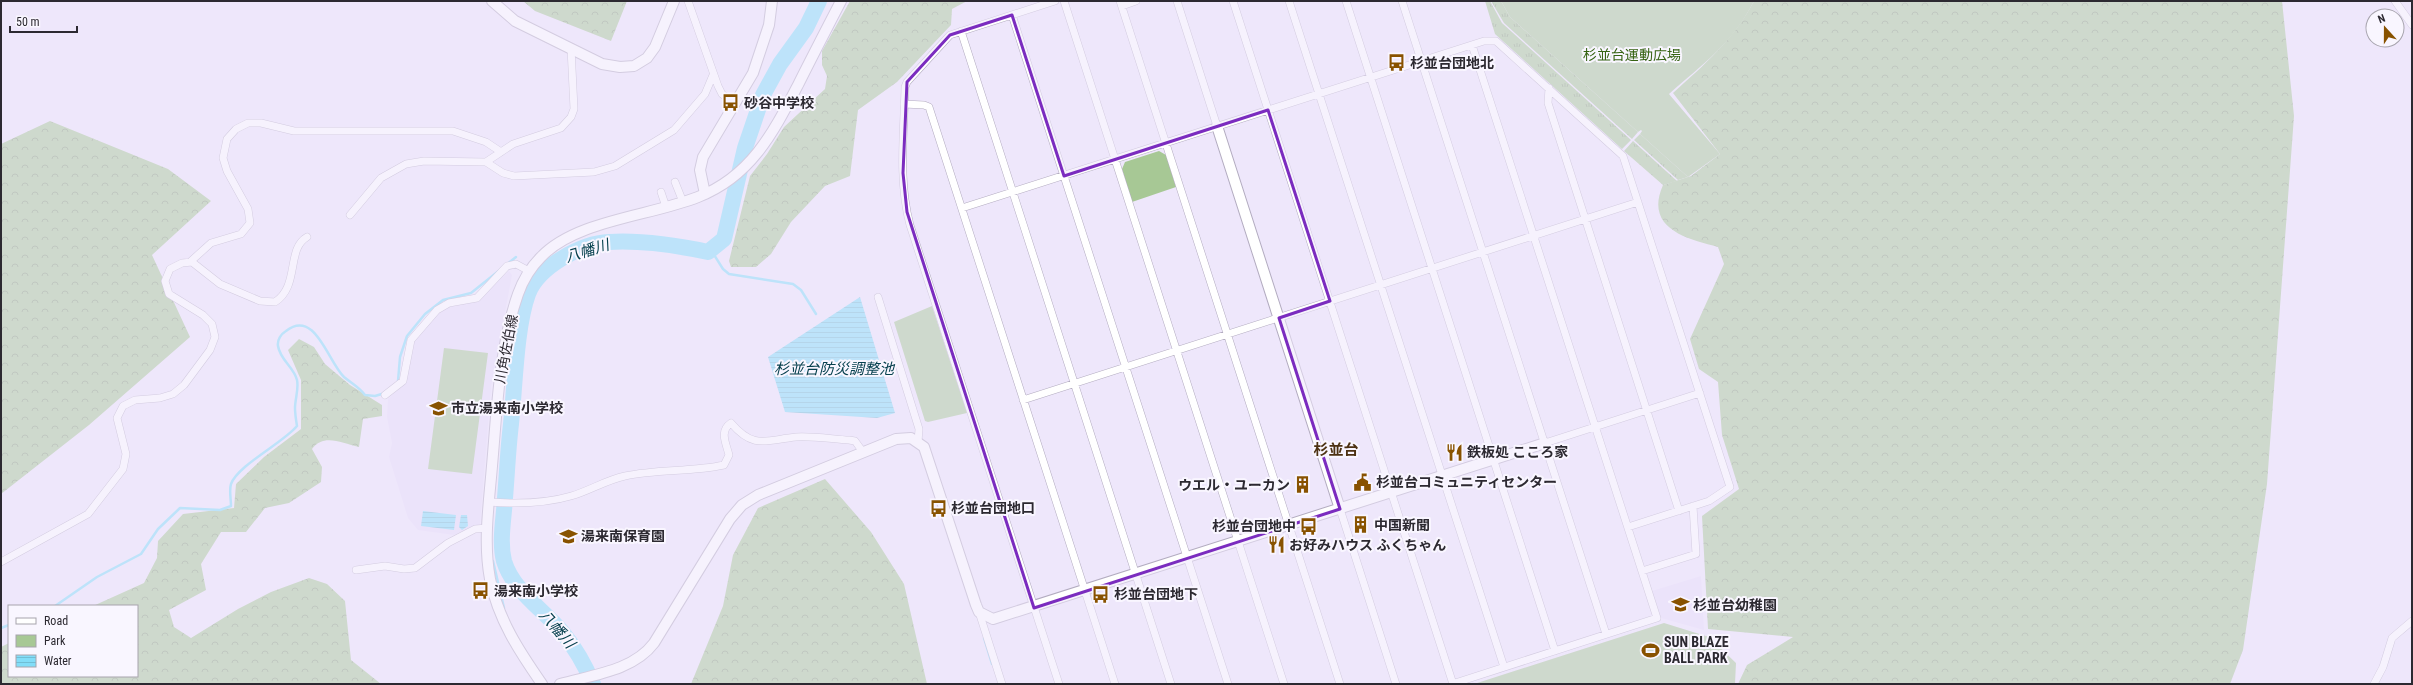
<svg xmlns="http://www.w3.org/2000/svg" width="2413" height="685" font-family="'Roboto Condensed','Noto Sans JP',sans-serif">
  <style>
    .built { fill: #e7ddf9 }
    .grass { fill: url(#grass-tufts) }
    .forest { fill: url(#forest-crowns) }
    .park { fill: #a7c895 }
    .water { fill: url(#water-rules) }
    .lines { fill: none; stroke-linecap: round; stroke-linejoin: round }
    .stream { stroke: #82ddf8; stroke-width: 2.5 }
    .river { stroke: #82ddf8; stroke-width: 16 }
    .street-casing { stroke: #b3acc0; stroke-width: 8 }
    .secondary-casing { stroke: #b3acc0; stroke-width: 12 }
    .street { stroke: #fff; stroke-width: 7 }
    .secondary { stroke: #fff; stroke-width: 10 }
    .marked { fill: none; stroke: #7b2cbf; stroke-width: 3; stroke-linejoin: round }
    .labels { text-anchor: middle; stroke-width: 4; stroke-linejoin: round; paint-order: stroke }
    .park-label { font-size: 14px; fill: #366313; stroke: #f9f6ff }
    .poi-label { font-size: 14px; font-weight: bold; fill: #2c2931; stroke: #f9f6ff; text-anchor: start }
    .street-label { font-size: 14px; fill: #2c2931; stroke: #f9f6ff }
    .water-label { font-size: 15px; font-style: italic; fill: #06404e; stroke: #f9f6ff }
    .neighbourhood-label { font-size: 15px; font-weight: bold; fill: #4d3213; stroke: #f9f6ff }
  </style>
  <defs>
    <pattern id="grass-tufts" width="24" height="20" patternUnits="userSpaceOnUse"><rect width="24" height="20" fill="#a7c895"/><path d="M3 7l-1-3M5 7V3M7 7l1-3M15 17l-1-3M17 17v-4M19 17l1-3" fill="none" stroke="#88a27a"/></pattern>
    <pattern id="forest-crowns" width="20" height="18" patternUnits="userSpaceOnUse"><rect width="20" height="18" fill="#a7c895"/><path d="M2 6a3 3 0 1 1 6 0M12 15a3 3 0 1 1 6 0" fill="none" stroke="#88a27a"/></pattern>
    <pattern id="water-rules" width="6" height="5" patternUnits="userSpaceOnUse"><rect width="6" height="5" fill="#82ddf8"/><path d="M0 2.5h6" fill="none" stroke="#70bed5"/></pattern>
  </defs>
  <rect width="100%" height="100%" fill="#eee7fb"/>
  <path class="built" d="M509,271L512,275L491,387L480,524L454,535L418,530L408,518L389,457L392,443L387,417L388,399L406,382L414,341L442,309L478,300Z
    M1701,576L1704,630L1661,618L1652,591Z"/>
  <path class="grass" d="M1485,1H1490L1502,23L1631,140L1622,149L1495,34Z
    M1491,1H1501L1510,17L1638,132L1632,139L1504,23Z
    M1640,134L1688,177L1678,180L1634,140Z
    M1633,141L1677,181L1663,185L1624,151Z"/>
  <path class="forest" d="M523,1H627L611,41L535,11Z
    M850,1H967L952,9L951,25L897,82L858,110L850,176L825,186L791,222L771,254L756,267H731L729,261L750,176L767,154L784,127L825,89L827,76L822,65V51Z
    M1754,1H2282L2294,116L2267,484L2243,650L2230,684H1738L1747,665L1793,637L1708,629L1702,516L1739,489L1722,435L1718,382L1699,369L1690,339L1724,264L1718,247C1686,239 1644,228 1663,185L1691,176L1720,154L1673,93C1704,65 1734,39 1754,1Z
    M50,121L168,169L211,201L152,255L190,337L89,425L1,494V144Z
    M299,339L314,347L325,364L350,385L382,405V416L363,419L359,447C341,443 324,433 312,449L322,467L321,482L289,503L265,508L246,532H221L201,564L206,590L169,610L174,627L191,638L238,609L271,592L309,578L327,584L345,601L351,660L381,684H1V647L9,643V676H137V606H93L144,583L157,558L158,541L183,514L234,508L236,484L264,457L301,429V380L288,350Z
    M825,479L871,532L904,584L927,684H691L723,606L733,555L758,508Z"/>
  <path class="park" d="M1501,1H1754C1732,44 1704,63 1669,94L1720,154L1688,177L1640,134L1642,131L1641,130L1638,132L1510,17Z
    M1159,151L1166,155L1176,187L1132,202L1122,169L1125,162Z
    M932,306L967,413L928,422L925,421L894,322Z
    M444,348L488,353L472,474L428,469Z
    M1664,623L1709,637L1736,663L1735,684H1474Z"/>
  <path class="water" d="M860,297L895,413L877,418L785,412L768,357Z
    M423,511L456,515L454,530L421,526Z
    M461,515H467L468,526L462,530L459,527Z"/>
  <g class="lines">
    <path class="stream" d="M711,250L723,269L729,274L793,284L801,290L816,314
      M398,381L400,357L407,336L425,314L443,300L471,293L516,257
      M493,561L504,608
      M55,606L97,577L141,554L158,529L180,508L220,510L231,506C231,499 229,490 231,484C238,465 283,443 297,426C296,420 295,414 295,408C295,399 299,389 297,380C294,367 280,360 278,346C277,340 281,334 286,331C315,308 328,362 344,377C351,383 359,387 365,395L375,396L385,393
      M1,628L9,625
      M984,638L992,664"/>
    <path class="river" d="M593,684C585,665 576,649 563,633C544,610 513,591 504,561C499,541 504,518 505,498C507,474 508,449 511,424C515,386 516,327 528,294C538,267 582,243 609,242C643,240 675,245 708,252L724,239L745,148L763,95L780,64L806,28L819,1"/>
    <defs>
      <path id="street" d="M688,1L718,86L722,94L736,104
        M1055,1L950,35L907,82L905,87C904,133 898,180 910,225L1059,684
        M1064,1L1284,684
        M1120,1L1340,684
        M1177,1L1217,126
        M1233,1L1453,684
        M1289,1L1504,667
        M1346,1L1555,651
        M1402,1L1606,634
        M2395,1L2412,25
        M1122,6L1136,1
        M1012,15L1228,684
        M961,31L1171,684
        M1549,88L1548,103L1679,511
        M904,104L924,105L929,107L1115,684
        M486,162L503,173L514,176L594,172L615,166L674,130L705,94L713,75
        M675,182L683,202
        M661,192L666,207
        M962,208L1484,41H1496L1623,156L1730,487L1709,501L1628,527
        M350,215L381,178L406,164L424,161L486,162L513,144L561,128L571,117L574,109L571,48
        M190,262L211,243L241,234L250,223L248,209L227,171L223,158L227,139L236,129L248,123H261L294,131H453L486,142L501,152
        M878,297L919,429L918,442
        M385,395L403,381L411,340L437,310L449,303L477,298L507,266L516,264L529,271
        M1023,400L1638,202
        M1545,443L1700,393
        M489,502C517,504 544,504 571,496C589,491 606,480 625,476C658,469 692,472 724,465L729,455C726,443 719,431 731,423C754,450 766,440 796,437C813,436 832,439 849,440L855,441L863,452
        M1340,509L1396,684
        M1,562L88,514L123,469L126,454L117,418L123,406L135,400L160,398L173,394L184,385L210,350L215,337L212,324L203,315L169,294L165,281L170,269L182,263L192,262L220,284L260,301L275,302C300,286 286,249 307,237
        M356,570L385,566L404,569L415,568L448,543L475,529L487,528
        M1642,571L1696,554L1693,506
        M979,612L1002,684
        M1452,684L1657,618L1472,45
        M2374,684L2383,667L2392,638L2412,621"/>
      <path id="secondary" d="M492,1L515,21L602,64L620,67L634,66L647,58L655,47L674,1
        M1217,126L1340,509
        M705,194L700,170L703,157L753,73L769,25L772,1
        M542,684C519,651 498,619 490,579C483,542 489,503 492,466C497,409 499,348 518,294C523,280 531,267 541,257C576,220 651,216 698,197C752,176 774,131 799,83C813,55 827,28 841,1
        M560,684C592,675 633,671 654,643L730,519L742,505L758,495L896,439L911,438L924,447L976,605L979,612L993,619L1545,443"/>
    </defs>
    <use href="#street" class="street-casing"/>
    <use href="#secondary" class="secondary-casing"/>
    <use href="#street" class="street"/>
    <use href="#secondary" class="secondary"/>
  </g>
  <path d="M0 0H2413V685H0ZM1012,15L1064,176L1268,110L1330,301L1279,318L1340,509L1034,608L907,212L903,173L907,82L950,35Z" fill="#eee7fb" fill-opacity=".55" fill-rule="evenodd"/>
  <path class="marked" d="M1012,15L1064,176L1268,110L1330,301L1279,318L1340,509L1034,608L907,212L903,173L907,82L950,35Z"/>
  <defs>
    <symbol id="bus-bare" viewBox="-9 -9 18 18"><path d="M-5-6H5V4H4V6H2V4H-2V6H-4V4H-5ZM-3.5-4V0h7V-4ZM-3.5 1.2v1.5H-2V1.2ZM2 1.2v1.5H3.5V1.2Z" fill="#885200" stroke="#f9f6ff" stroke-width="2.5" paint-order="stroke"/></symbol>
    <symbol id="school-bare" viewBox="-9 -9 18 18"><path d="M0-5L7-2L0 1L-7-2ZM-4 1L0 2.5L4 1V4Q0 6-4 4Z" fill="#885200" stroke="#f9f6ff" stroke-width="2.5" paint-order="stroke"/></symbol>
    <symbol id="restaurant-bare" viewBox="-9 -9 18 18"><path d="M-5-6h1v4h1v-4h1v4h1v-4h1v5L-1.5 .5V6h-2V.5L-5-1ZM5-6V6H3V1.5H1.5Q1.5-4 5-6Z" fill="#885200" stroke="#f9f6ff" stroke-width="2.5" paint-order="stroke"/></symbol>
    <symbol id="civic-bare" viewBox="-9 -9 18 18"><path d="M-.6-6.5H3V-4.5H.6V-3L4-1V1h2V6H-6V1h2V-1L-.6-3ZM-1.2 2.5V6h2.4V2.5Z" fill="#885200" stroke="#f9f6ff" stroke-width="2.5" paint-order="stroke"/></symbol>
    <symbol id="building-bare" viewBox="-9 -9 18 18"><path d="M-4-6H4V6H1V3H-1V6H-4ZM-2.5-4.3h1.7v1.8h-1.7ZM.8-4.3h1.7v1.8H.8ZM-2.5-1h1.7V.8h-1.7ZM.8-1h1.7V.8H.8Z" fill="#885200" stroke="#f9f6ff" stroke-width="2.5" paint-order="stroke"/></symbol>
    <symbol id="stadium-bare" viewBox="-9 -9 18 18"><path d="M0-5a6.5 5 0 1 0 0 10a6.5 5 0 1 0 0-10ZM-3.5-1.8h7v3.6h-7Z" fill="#885200" stroke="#f9f6ff" stroke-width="2.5" paint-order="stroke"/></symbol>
  </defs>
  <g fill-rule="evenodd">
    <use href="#bus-bare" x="1384" y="50" width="25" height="25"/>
    <use href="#bus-bare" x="718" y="90" width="25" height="25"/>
    <use href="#school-bare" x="426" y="396" width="25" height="25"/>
    <use href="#restaurant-bare" x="1442" y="440" width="25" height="25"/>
    <use href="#civic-bare" x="1350" y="470" width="25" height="25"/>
    <use href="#building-bare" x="1290" y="472" width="25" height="25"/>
    <use href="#bus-bare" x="926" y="496" width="25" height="25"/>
    <use href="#building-bare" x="1348" y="512" width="25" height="25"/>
    <use href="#bus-bare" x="1296" y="514" width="25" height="25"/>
    <use href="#school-bare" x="556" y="524" width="25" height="25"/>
    <use href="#restaurant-bare" x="1264" y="532" width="25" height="25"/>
    <use href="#bus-bare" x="468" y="578" width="25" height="25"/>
    <use href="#bus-bare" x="1088" y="582" width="25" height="25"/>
    <use href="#school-bare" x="1668" y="592" width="25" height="25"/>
    <use href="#stadium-bare" x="1638" y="638" width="25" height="25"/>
  </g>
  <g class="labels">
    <g class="park-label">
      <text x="1632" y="60">杉並台運動広場</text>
    </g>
    <g class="poi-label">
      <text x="1410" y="68">杉並台団地北</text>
      <text x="744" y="108">砂谷中学校</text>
      <text x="451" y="413">市立湯来南小学校</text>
      <text x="1467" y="457">鉄板処 こころ家</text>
      <text x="1376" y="487">杉並台コミュニティセンター</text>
      <text x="1290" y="490" text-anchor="end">ウエル・ユーカン</text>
      <text x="951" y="513">杉並台団地口</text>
      <text x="1374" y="530">中国新聞</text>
      <text x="1296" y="531" text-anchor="end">杉並台団地中</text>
      <text x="581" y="541">湯来南保育園</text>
      <text x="1289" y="550">お好みハウス ふくちゃん</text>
      <text x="494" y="596">湯来南小学校</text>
      <text x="1114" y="599">杉並台団地下</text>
      <text x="1693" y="610">杉並台幼稚園</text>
      <text x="1664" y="647">SUN BLAZE<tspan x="1664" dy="16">BALL PARK</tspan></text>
    </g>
    <g class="street-label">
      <text transform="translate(506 349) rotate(-79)" y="5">川角佐伯線</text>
    </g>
    <g class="water-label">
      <text transform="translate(587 251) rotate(-17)" y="5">八幡川</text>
      <text x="834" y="374">杉並台防災調整池</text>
      <text transform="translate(557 629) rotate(49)" y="5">八幡川</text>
    </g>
    <g class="neighbourhood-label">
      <text x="1336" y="455">杉並台</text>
    </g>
  </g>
  <rect width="2413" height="685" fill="none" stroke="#2c2931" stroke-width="4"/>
  <rect x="8" y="605" width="130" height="72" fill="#f9f6ff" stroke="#a7a4ad"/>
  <rect x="16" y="618" width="20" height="6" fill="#ffffff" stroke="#a7a4ad"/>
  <text x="44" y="625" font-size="12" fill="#2c2931">Road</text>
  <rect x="16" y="635" width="20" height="12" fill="#a7c895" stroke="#a7a4ad"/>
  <text x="44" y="645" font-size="12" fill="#2c2931">Park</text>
  <rect x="16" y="655" width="20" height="12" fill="url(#water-rules)" stroke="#a7a4ad"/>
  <text x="44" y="665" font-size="12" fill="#2c2931">Water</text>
  <g transform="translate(2385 28) rotate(339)"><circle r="19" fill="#f9f6ff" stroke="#a7a4ad"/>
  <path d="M0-3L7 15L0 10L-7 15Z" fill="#885200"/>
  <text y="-6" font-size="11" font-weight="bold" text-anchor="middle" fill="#2c2931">N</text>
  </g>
  <path d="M10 26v6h67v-6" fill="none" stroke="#2c2931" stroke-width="2"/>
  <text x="16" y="26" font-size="12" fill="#2c2931" stroke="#f9f6ff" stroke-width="3" paint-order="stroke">50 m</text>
</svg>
